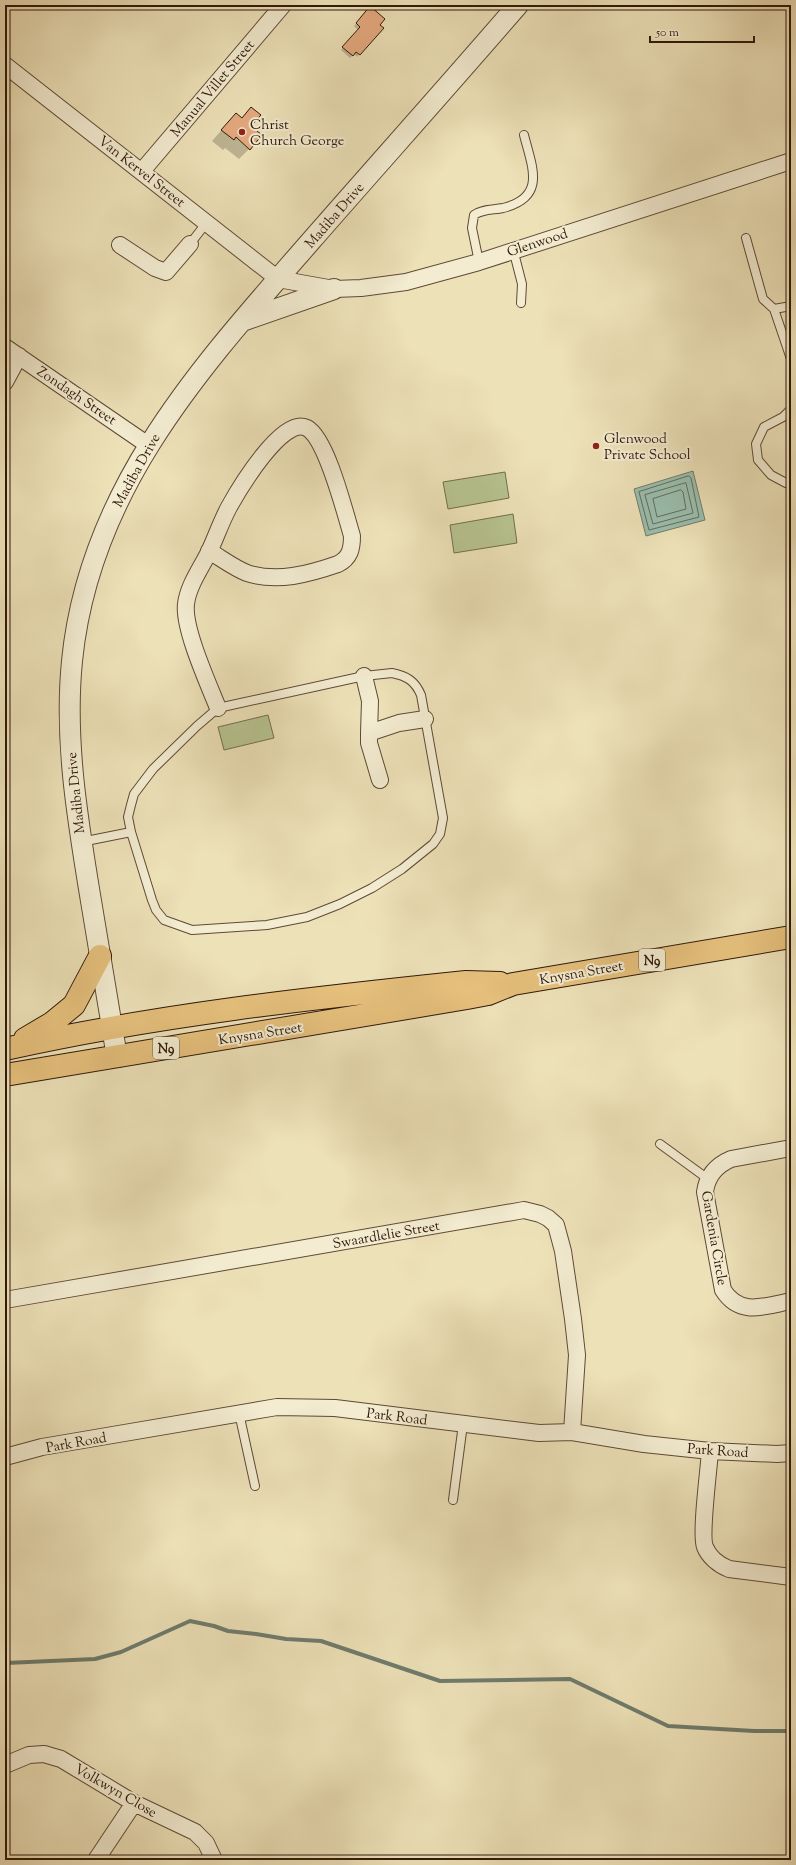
<svg xmlns="http://www.w3.org/2000/svg" width="796" height="1865" font-family="'Sorts Mill Goudy',serif">
  <style>
    .green { fill: #b6c390; stroke: #726e4e }
    .water { fill: #99beae; stroke: #6f7c6d }
    .shadow { fill: #0003 }
    .lines { fill: none; stroke-linecap: round; stroke-linejoin: round }
    .shore { stroke: #646b5c; stroke-width: 1 }
    .stream { stroke: #6f7c6d; stroke-width: 4 }
    .building { fill: #e5aa7f; stroke: #2f180b }
    .service-casing { stroke: #5e4a36; stroke-width: 10 }
    .minor-casing { stroke: #5e4a36; stroke-width: 18 }
    .tertiary-casing { stroke: #5e4a36; stroke-width: 22 }
    .trunk-casing { stroke: #2f180b; stroke-width: 24 }
    .service { stroke: #f3ecd1; stroke-width: 8 }
    .minor { stroke: #f3ecd1; stroke-width: 16 }
    .tertiary { stroke: #f3ecd1; stroke-width: 20 }
    .trunk { stroke: #e6c07c; stroke-width: 22 }
    .poi-dot { fill: #8f2418; stroke: #f3ecd1; stroke-width: 1.5 }
    .labels { text-anchor: middle; stroke-width: 4; stroke-linejoin: round; paint-order: stroke }
    .shield { fill: #f3ecd1; stroke: #6a5846; stroke-width: 1 }
    .shield-label { font-size: 13px; font-weight: bold; fill: #2f180b }
    .street-label { font-size: 14px; fill: #2f180b; stroke: #f3ecd1 }
    .poi-label { font-size: 14px; fill: #2f180b; stroke: #f3ecd1; text-anchor: start }
  </style>
  <rect width="100%" height="100%" fill="#ede1b8"/>
  <filter id="stains"><feTurbulence type="fractalNoise" baseFrequency=".005" numOctaves="4"/><feColorMatrix values="0 0 0 0 .2 0 0 0 0 .09 0 0 0 0 .02 0 0 0 .5 -.17"/></filter>
  <radialGradient id="worn" r=".72"><stop offset=".6" stop-color="#630" stop-opacity="0"/><stop offset="1" stop-color="#630" stop-opacity=".3"/></radialGradient>
  <path class="green" d="M505,472L509,498L448,509L443,482Z
    M513,514L517,543L454,553L450,525Z
    M268,715L274,738L224,750L218,727Z"/>
  <path class="water" d="M693,471L705,520L646,536L634,489Z"/>
  <path class="shadow" d="M370,8L359,54L357,57L354,54L350,58L341,50L358,30L354,26Z
    M251,109L249,149L239,159L225,148L223,150L212,141L236,114L241,119Z"/>
  <g class="lines">
    <path class="shore" d="M689,476L691,478L699,517L649,530L639,492Z
      M686,483L693,513L653,524L645,495Z
      M681,490L683,492L686,509L657,517L653,499Z"/>
    <path class="stream" d="M6,1663L95,1659L121,1652L190,1621L214,1626L228,1631L256,1634L286,1639L321,1641L440,1681L570,1679L668,1726L754,1731H791"/>
  </g>
  <path class="building" d="M370,6L385,19L380,25L384,28L360,55L356,52L353,56L342,47L360,27L356,23Z
    M251,107L261,115L251,126L262,135L250,150L236,137L234,140L221,130L236,113L242,118Z"/>
  <g class="lines">
    <defs>
      <path id="service" d="M746,238L763,299L774,309L791,359
        M190,244L207,222
        M513,249L522,284L521,303
        M479,262L472,228L474,215C482,209 493,210 503,208C547,197 532,167 524,135
        M774,309L791,306
        M791,409L783,417L764,427L756,444L758,460L771,475L786,483L791,481
        M392,673C407,676 415,681 421,695L443,818L440,834L433,844L402,869L372,888L340,904L307,917L267,925L192,930L164,920L156,910L152,900L131,832L128,817L131,805L134,794L153,769L197,726L218,708L364,676Z
        M81,842L131,832
        M660,1144L708,1179
        M239,1413L255,1486
        M453,1500L463,1424"/>
      <path id="minor" d="M5,65L278,279L334,289L361,288L406,282L479,262L791,161
        M142,171L283,5
        M120,245L155,268L166,272L190,244
        M5,347L148,445
        M5,382L19,356
        M209,551C221,558 234,568 247,573C277,583 309,574 338,564C350,558 352,549 352,536C345,513 327,439 307,428C283,415 239,489 229,507C221,522 216,537 209,552C201,568 188,586 186,604C183,628 208,683 218,708
        M364,676L370,701L369,733L399,723L425,719
        M369,733V743L380,780
        M791,1148L731,1159C717,1165 707,1176 705,1192L723,1290C740,1317 765,1306 791,1301
        M5,1300L524,1210L540,1214L548,1218L556,1225L563,1251L573,1319L577,1355L572,1432
        M710,1451C709,1468 700,1535 705,1547C709,1557 719,1565 729,1569L791,1577
        M5,1457L42,1447L277,1407L335,1408L539,1433L572,1432L644,1444L710,1451L777,1454L791,1453
        M5,1765L29,1755L44,1754L61,1759L134,1803L195,1832L206,1843L214,1860
        M96,1860L134,1803"/>
      <path id="tertiary" d="M245,320L334,289
        M117,1057C108,1005 100,953 91,901C78,822 64,741 72,661C89,488 202,366 310,242C379,163 449,85 518,5"/>
      <path id="trunk" d="M25,1039L52,1023L74,1005L100,956
        M5,1049C157,1015 312,998 466,982L500,983
        M5,1075L467,998L488,994L513,984L791,937"/>
    </defs>
    <use href="#service" class="service-casing"/>
    <use href="#minor" class="minor-casing"/>
    <use href="#tertiary" class="tertiary-casing"/>
    <use href="#trunk" class="trunk-casing"/>
    <use href="#service" class="service"/>
    <use href="#minor" class="minor"/>
    <use href="#tertiary" class="tertiary"/>
    <use href="#trunk" class="trunk"/>
  </g>
  <g class="poi-dot">
    <circle cx="242" cy="132" r="4"/>
    <circle cx="596" cy="446" r="4"/>
  </g>
  <g class="labels">
    <g class="shield">
      <rect x="639" y="949" width="26" height="22" rx="3"/>
      <rect x="153" y="1037" width="26" height="22" rx="3"/>
    </g>
    <g class="shield-label">
      <text x="652" y="965">N9</text>
      <text x="166" y="1053">N9</text>
    </g>
    <g class="street-label">
      <text transform="translate(212 88) rotate(-50)" y="5">Manual Villet Street</text>
      <text transform="translate(142 171) rotate(38)" y="5">Van Kervel Street</text>
      <text transform="translate(334 215) rotate(-49)" y="5">Madiba Drive</text>
      <text transform="translate(537 242) rotate(-18)" y="5">Glenwood</text>
      <text transform="translate(77 395) rotate(34)" y="5">Zondagh Street</text>
      <text transform="translate(136 470) rotate(-61)" y="5">Madiba Drive</text>
      <text transform="translate(75 793) rotate(-96)" y="5">Madiba Drive</text>
      <text transform="translate(581 972) rotate(-10)" y="5">Knysna Street</text>
      <text transform="translate(260 1033) rotate(-9)" y="5">Knysna Street</text>
      <text transform="translate(386 1234) rotate(-10)" y="5">Swaardlelie Street</text>
      <text transform="translate(715 1238) rotate(80)" y="5">Gardenia Circle</text>
      <text transform="translate(397 1416) rotate(7)" y="5">Park Road</text>
      <text transform="translate(76 1442) rotate(-10)" y="5">Park Road</text>
      <text transform="translate(718 1450) rotate(4)" y="5">Park Road</text>
      <text transform="translate(116 1790) rotate(30)" y="5">Volkwyn Close</text>
    </g>
    <g class="poi-label">
      <text x="250" y="129">Christ<tspan x="250" dy="16">Church George</tspan></text>
      <text x="604" y="443">Glenwood<tspan x="604" dy="16">Private School</tspan></text>
    </g>
  </g>
  <rect width="796" height="1865" fill="none" stroke="#ede1b8" stroke-width="20"/>
  <rect x="6" y="6" width="784" height="1853" fill="none" stroke="#2f180b" stroke-width="2"/>
  <rect x="10" y="10" width="776" height="1845" fill="none" stroke="#2f180b"/>
  <path d="M650 36v6h104v-6" fill="none" stroke="#2f180b" stroke-width="2"/>
  <text x="656" y="36" font-size="12" fill="#2f180b" stroke="#f3ecd1" stroke-width="3" paint-order="stroke">50 m</text>
  <rect width="100%" height="100%" filter="url(#stains)"/>
  <rect width="100%" height="100%" fill="url(#worn)"/>
</svg>
